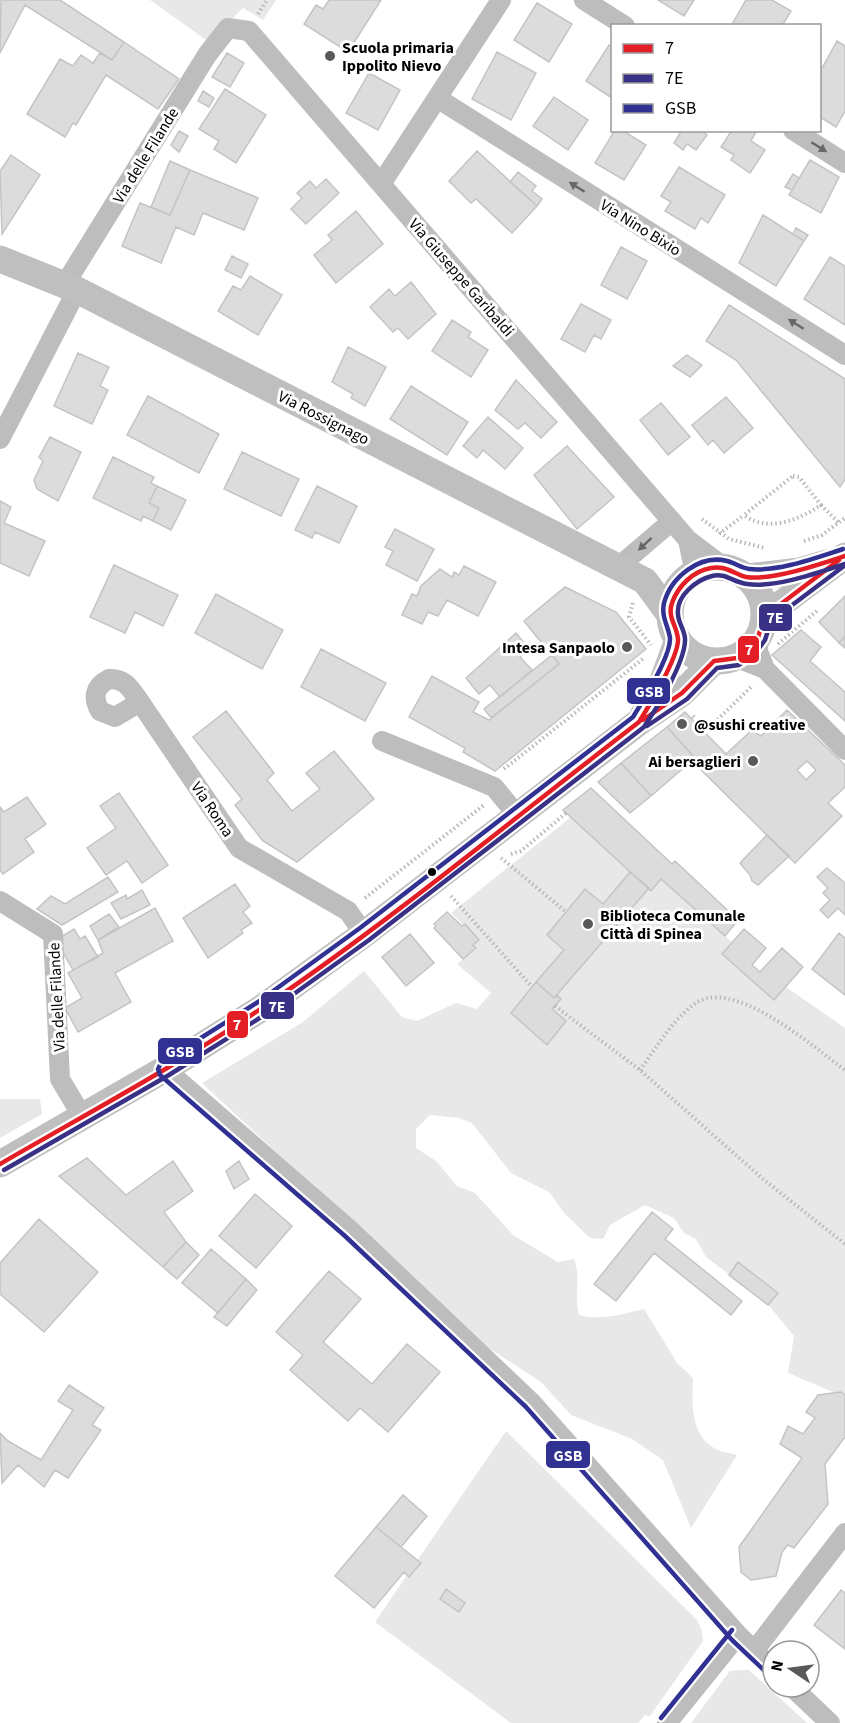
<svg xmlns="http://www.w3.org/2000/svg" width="845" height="1723" font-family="'Source Sans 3',sans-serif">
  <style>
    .green { fill: #e8e8e8 }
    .building { fill: #dcdcdc; stroke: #c4c4c4; stroke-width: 1.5; fill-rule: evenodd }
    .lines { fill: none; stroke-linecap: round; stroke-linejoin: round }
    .path { stroke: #b8b8b8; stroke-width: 4; stroke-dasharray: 1.5 3; stroke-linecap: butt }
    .street { stroke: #bdbdbd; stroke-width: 20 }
    .secondary { stroke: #bfbfbf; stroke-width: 27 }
    .bus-1-casing { stroke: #fff; stroke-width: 9 }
    .bus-2-casing { stroke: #fff; stroke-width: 9 }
    .bus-3-casing { stroke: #fff; stroke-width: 9 }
    .bus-1 { stroke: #e31e24; stroke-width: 4.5 }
    .bus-2 { stroke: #393185; stroke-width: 4.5 }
    .bus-3 { stroke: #303192; stroke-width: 4.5 }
    .oneway { fill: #686868 }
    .poi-dot { fill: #595959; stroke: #fff; stroke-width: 2 }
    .bus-dot { fill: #000; stroke: #fff; stroke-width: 2 }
    .labels { text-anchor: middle; stroke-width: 6; stroke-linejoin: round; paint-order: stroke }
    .poi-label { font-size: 16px; font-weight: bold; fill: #000; stroke: #fff; text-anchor: start }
    .street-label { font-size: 16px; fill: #000; stroke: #fff }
    .line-badge { stroke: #fff; stroke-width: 2 }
    .badge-label { font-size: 16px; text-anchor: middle; font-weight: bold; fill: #fff }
  </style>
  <rect width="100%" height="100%" fill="#fff"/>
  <path class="green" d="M150,0H276L263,20L243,8L209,42Z
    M571,817L630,872L603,904L547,935L564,950L511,1012L547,1045L566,1022L552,1009L561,999L557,995L649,888L652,890L661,879L732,942L722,954L774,1000L786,987L845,1028V1397L788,1373L794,1336L766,1302L706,1257L696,1239L684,1233L674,1218L645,1205L610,1225L603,1239L590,1238L565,1214L549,1192L511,1173L472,1123L459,1118L430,1115L416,1129V1148L436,1161L457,1186L475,1193L514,1236L558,1262L574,1259C582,1281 573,1292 579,1315C601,1321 623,1314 644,1309L677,1363L693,1378C692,1402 690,1434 714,1448C720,1452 730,1453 737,1455L691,1528L663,1460L632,1439L571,1415L541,1382L478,1341L202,1083L303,1022L364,971L402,1017L417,1021L456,1003L477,1009L491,993L457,964L476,949L473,945L479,940L451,913Z
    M0,1099H40L42,1114L0,1138Z
    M506,1431L697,1620L702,1631L703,1641L650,1716L645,1715L638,1723H511L375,1622Z
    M740,1670H749L807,1723H691L730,1671Z"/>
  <path class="building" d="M1,0H60L124,42L112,60L25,5L0,53Z
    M329,0H381L348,52L304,24L316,5L323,9Z
    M658,0H694L684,16Z
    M746,0H772L791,11L782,26H731Z
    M537,3L572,24L549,62L514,40Z
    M837,41L845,46V111L836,127L820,117V72Z
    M124,42L179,79L158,109L106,75L76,125L73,123L65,137L27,114L60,59L73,66L81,55L93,63L100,53L112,60Z
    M609,45L612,47V98L586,81Z
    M497,52L536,73L511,120L472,99Z
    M227,53L244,63L230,87L212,77Z
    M369,73L400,90L378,130L346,113Z
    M225,89L266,115L236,163L214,149L219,141L199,129Z
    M203,91L214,98L209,107L198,101Z
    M554,97L588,120L568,150L533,126Z
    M615,130H622L646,145L624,180L595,163Z
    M682,130H700L707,135L696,150L687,144L683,150L674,143Z
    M732,130H757L751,141L765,150L750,173L731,160L734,155L721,147Z
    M179,131L188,136L179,152L171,145Z
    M477,151L537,206L512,233L476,199L471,203L449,181Z
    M11,155L40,175L2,234L0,171Z
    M810,160L839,177L821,213L789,195Z
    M170,161L190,170L170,215L151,207Z
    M679,167L725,195L708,223L701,218L695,229L665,211L671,202L661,196Z
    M190,170L258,198L244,230L203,213L194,235L176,227L161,263L122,246L140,203L170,215Z
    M518,172L536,186L532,191L542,199L537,206L510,182Z
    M793,174L799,178L792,190L785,187Z
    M326,179L339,193L306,224L291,209L302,198L297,193L310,181L316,188Z
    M356,211L383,244L336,283L314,255L332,240L328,235Z
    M763,215L804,241L776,286L739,263Z
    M796,228L808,235L804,241L793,234Z
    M621,247L647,261L627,299L601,285Z
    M232,256L248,264L241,278L225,270Z
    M830,257L845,266V325L804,299Z
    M250,276L282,295L258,335L218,311L233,286L241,290Z
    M411,282L436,314L408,339L398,328L393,332L370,307L389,289L395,296Z
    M581,304L611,320L601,339L594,335L585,352L561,339Z
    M729,305L845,379V479L840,487L736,360L706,341Z
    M452,320L471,332L468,337L488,350L471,377L432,351Z
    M348,347L386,367L365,406L351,398L353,394L332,382Z
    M78,353L109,367L100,386L108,390L92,424L54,406Z
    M687,355L702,365L690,377L673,366Z
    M516,380L557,422L541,438L525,423L518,429L495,410Z
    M411,386L468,422L447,455L390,419Z
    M148,396L219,434L199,473L127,435Z
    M726,397L753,428L724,453L713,440L708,445L692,425Z
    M661,403L690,437L668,455L640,420Z
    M488,417L523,448L505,469L483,450L477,458L463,446Z
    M50,437L81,452L58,501L37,489L34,480L43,461L39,457Z
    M567,446L614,497L577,529L534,475Z
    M242,452L299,479L281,516L224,489Z
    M113,457L154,477L151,483L157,486L149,503L159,508L153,521L143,516L141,521L93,498Z
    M157,486L186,500L171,530L153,521L159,508L149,503Z
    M317,486L357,506L339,543L315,532L312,538L295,530Z
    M0,501L11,507L4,523L45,541L29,576L0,563Z
    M395,529L434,549L417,581L386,565L393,551L385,547Z
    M114,565L178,595L163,626L135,612L125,633L90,617Z
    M464,566L496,582L478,616L447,600L438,616L428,612L422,624L402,615L412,594L417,596L421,586L440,569L452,577L454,572L459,575Z
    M565,587L616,612L646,649L495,771L463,752L465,748L409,717L432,676L479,702L473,712L489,720L559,664L524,621Z
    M216,594L283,630L262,669L195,633Z
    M845,596V636L839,643L819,622Z
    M801,630L821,647L810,661L845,692V721L772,655Z
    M516,633L529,649L520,657L532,670L500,697L490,685L479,694L466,678Z
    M845,636V648L839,643Z
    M321,649L386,683L365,721L301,687Z
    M552,655L559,664L491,718L484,709Z
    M787,710L845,765V787L828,803L842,816L795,863L692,761L695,758L667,727L685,712L726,754L752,730L761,736ZM807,761L816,770L806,780L797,770Z
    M226,711L274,773L267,780L292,811L320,789L306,773L334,751L374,799L297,862L263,841L235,805L242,799L193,737Z
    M667,727L695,758L651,796L621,763Z
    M621,763L651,796L630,813L598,782Z
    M591,788L672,864L675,861L738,920L725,936L661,879L651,891L563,810Z
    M119,793L168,865L142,883L127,861L106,875L87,848L116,828L100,806Z
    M27,797L46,824L25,839L34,852L3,874L0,870V807L4,812Z
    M767,835L789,856L758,885L752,881L750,875L740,863Z
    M827,868L845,883V915L838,908L828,918L820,910L830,900L823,893L828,888L817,877Z
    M630,872L649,888L554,998L536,982L564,950L547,935L585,889L603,904Z
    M108,877L118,892L62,925L37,909L51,896L65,904Z
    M235,884L250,906L243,912L252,923L241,930L243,933L208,958L183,918Z
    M142,890L150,905L121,919L111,903L126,895L127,899Z
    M155,908L173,941L115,973L131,1002L78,1032L65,1008L82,998L68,973L103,953L98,940Z
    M447,912L462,926L465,924L479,940L473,945L476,948L463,959L434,928L436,926L434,924Z
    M109,914L119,927L98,940L90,926Z
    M74,929L80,939L85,936L98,957L73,970L56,940Z
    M744,929L766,948L752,965L760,972L782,948L803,967L774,1000L722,954Z
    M839,933L845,938V995L812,969Z
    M410,934L434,963L406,986L382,957Z
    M536,982L554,998L557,995L561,999L552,1009L566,1021L547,1045L511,1013Z
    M87,1158L126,1195L173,1161L193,1191L164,1212L186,1242L163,1267L59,1176Z
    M239,1161L249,1179L234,1189L226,1171Z
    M255,1194L292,1226L256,1268L219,1236Z
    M652,1212L673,1229L665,1239L742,1301L731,1315L654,1253L616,1301L594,1284Z
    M39,1219L98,1272L44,1332L0,1294V1263Z
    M186,1242L199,1255L177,1279L163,1267Z
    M211,1249L246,1279L218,1313L182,1283Z
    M738,1262L778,1293L768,1305L729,1275Z
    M329,1271L361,1299L323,1342L372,1384L407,1344L440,1372L388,1432L360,1408L348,1421L290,1370L303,1355L276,1332Z
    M246,1279L257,1290L227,1326L214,1317Z
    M69,1385L104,1408L92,1425L101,1430L68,1478L55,1470L44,1487L18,1465L2,1483L0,1433L8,1441L41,1460L73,1410L58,1401Z
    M841,1392L845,1395V1437L825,1464L828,1504L794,1548L788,1545L782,1552L776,1576L751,1580L741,1572L739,1547L802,1458L780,1444L788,1426L803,1434L815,1418L806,1412L818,1395Z
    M403,1495L427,1516L401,1547L376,1527Z
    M376,1527L421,1563L409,1577L404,1572L374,1608L335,1576Z
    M446,1589L465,1603L459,1612L440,1599Z
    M841,1590L845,1593V1649L814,1625Z"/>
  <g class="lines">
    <path class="path" d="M258,14L267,0
      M793,476L799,477L821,505C799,520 767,533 744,515Z
      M821,505L839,523
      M702,519L729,539L765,548
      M719,534L744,515
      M804,541L822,535L845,518
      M633,603L629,617L651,645
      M778,644L818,610
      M693,716L706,731L753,685
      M504,769L644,658
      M511,854L521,851L566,813
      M501,858L566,912
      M451,896L532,987
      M365,898L484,805
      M555,1006L640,1070L763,1179L845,1244
      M640,1070C656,1048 671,1022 693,1005C731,974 813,1047 845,1070"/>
    <path class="street" d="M584,0L625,26
      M437,98L845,355
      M793,130L845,163
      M381,184L501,0
      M65,284L207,55L228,28L249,31L688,540L725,568
      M0,439L77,290
      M688,540L695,574
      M617,568L672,521
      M758,637V651L765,669
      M737,658L765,669L845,750
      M140,702L115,717L100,711C92,697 95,686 109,679C126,678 131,690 140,702L239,848L348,911L364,934
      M382,741L494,787L517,815
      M0,901L53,934L60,1079L82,1116
      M165,1069L350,1230L531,1402L738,1635L773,1669
      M754,1651L845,1533
      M792,1687L830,1723
      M667,1723L738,1635"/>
    <path class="secondary" d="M0,259L77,290L645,581L670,615
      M670 614a47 47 0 1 1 94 0a47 47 0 1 1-94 0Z
      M747,577L800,571L827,563
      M765,616L845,556
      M643,716L661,686L678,640
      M0,1164L165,1069L262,1008L364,934L639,722L682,693L714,661"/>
    <defs>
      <path id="bus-1" d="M643,720L682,693L714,661L737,658L749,649L758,637L765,616L839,560
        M0,1164C88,1113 178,1065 262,1008C392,920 514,818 639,722C649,706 679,656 678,639C677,626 667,617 672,603C678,586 693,571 711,568C725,565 734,574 746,577C771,581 821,564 845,556"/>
      <path id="bus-2" d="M647,726L687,699L717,668L739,665L754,655L765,640L771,621L844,566
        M4,1170L169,1075L266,1014L369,940L644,727C657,708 684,664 685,641C686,632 678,623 678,614C676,596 696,580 712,576C725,572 734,583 747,584C776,588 817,573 845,564"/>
      <path id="bus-3" d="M768,1674L732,1640L526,1407L345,1236L160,1075L158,1069L161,1063L258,1002L360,928L633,717C643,701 671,656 670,638C668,625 661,617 664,603C671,577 700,554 727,561C735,563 741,568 749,569C778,572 815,558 843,549
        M661,1718L732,1630"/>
    </defs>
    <use href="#bus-1" class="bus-1-casing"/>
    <use href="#bus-2" class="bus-2-casing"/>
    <use href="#bus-3" class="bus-3-casing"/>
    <use href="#bus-1" class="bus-1"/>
    <use href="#bus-2" class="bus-2"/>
    <use href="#bus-3" class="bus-3"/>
  </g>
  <defs><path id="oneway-solid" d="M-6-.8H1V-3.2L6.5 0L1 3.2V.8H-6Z" transform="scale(1.5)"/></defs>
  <g class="oneway">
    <use href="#oneway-solid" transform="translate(819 147) rotate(32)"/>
    <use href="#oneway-solid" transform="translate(577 187) rotate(-148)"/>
    <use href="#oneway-solid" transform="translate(796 324) rotate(-148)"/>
    <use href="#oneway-solid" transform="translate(645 544) rotate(137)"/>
  </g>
  <g class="poi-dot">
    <circle cx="330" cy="56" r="6"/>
    <circle cx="627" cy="647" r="6"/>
    <circle cx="682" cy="724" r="6"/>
    <circle cx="753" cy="761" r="6"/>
    <circle cx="588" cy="924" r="6"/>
  </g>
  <circle class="bus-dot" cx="432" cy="872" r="5"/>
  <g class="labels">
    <g class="poi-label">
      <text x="342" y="53">Scuola primaria<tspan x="342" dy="18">Ippolito Nievo</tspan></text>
      <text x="615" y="653" text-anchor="end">Intesa Sanpaolo</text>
      <text x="694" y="730">@sushi creative</text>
      <text x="741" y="767" text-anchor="end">Ai bersaglieri</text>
      <text x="600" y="921">Biblioteca Comunale<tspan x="600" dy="18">Città di Spinea</tspan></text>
    </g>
    <g class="street-label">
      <text transform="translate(145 155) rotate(-58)" y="6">Via delle Filande</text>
      <text transform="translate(641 227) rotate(32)" y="6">Via Nino Bixio</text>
      <text transform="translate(462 277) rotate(49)" y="6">Via Giuseppe Garibaldi</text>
      <text transform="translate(324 417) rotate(27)" y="6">Via Rossignago</text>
      <text transform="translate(213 809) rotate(56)" y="6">Via Roma</text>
      <text transform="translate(56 997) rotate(-93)" y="6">Via delle Filande</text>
    </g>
  </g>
  <g class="line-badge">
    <rect x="758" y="603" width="35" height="29" rx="6" fill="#393185"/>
    <rect x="737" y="635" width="23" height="29" rx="6" fill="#e31e24"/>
    <rect x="626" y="677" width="45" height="28" rx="6" fill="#303192"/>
    <rect x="260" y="991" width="35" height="29" rx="6" fill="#393185"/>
    <rect x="226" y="1010" width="23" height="29" rx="6" fill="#e31e24"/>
    <rect x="157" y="1037" width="46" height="28" rx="6" fill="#303192"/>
    <rect x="545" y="1440" width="46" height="29" rx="6" fill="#303192"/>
  </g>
  <g class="badge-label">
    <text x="775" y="623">7E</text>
    <text x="749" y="655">7</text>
    <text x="649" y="697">GSB</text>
    <text x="277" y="1012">7E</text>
    <text x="237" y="1030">7</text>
    <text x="180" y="1057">GSB</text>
    <text x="568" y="1461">GSB</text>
  </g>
  <rect x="611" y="24" width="210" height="108" fill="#ffffff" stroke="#999999" stroke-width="1.5"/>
  <rect x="623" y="44" width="30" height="9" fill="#e31e24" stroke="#999999" stroke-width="1.5"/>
  <text x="665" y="54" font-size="18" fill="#000000">7</text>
  <rect x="623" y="74" width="30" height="9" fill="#393185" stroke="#999999" stroke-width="1.5"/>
  <text x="665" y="84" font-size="18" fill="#000000">7E</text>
  <rect x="623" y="104" width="30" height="9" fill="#303192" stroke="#999999" stroke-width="1.5"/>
  <text x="665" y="114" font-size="18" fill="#000000">GSB</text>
  <g transform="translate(791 1669) rotate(283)"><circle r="28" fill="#ffffff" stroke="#999999" stroke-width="1.5"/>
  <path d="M0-4.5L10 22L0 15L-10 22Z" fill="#595959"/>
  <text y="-9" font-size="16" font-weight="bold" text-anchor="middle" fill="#000000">N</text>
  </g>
</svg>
